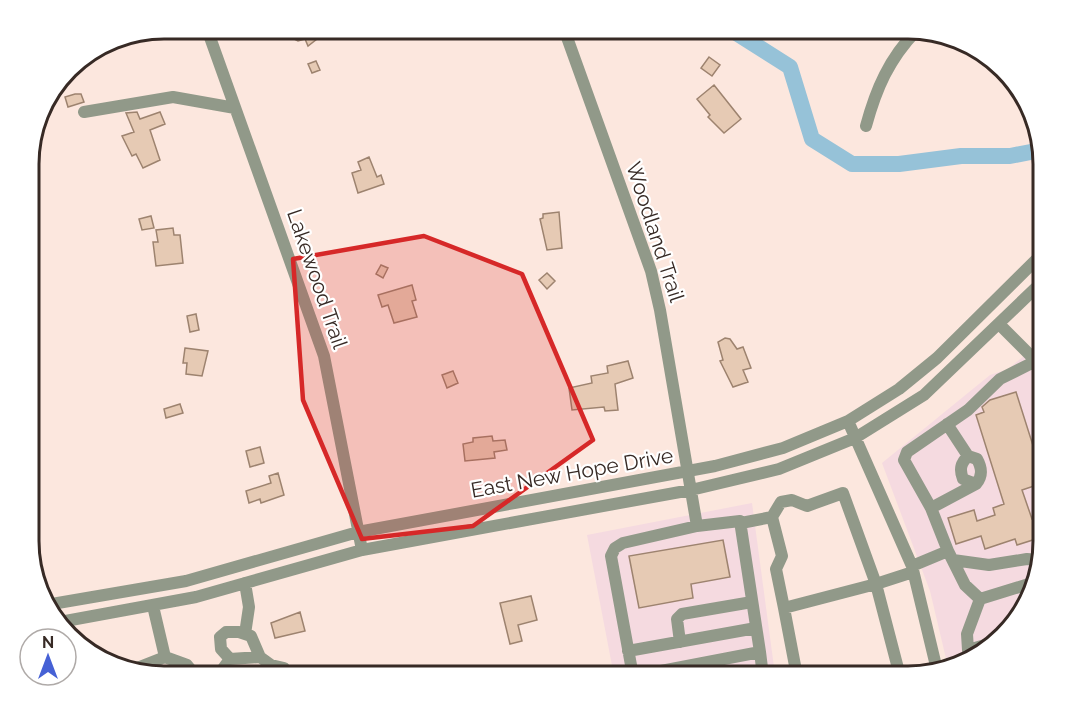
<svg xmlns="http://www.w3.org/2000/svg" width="1072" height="705" font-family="Raleway,sans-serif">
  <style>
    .commercial { fill: #f5dae0 }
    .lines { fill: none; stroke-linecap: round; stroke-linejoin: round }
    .river { stroke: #96c2d8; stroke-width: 16 }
    .building { fill: #e6cab4; stroke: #9d836f; stroke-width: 1.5 }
    .minor { stroke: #919989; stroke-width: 12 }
    .marked { fill: #d62828; fill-opacity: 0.2; stroke: #d62828; stroke-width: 4.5; stroke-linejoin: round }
    .labels { text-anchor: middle; stroke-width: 4.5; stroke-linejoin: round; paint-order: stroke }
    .street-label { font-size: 21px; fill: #372a25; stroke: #fff }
    .rim { fill: none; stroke: #372a25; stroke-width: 3 }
  </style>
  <rect width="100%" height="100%" fill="#fce7de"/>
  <path class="commercial" d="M1031,350L1043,358V549L1020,616L975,658L948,667L930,591L882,463L990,375L1008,369Z
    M752,503L774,667L724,676H614L587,535Z"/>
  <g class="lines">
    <path class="river" d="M730,29L790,67L812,139L852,164H899L961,156H1010L1041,150"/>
  </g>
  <path class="building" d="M286,28H317L313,36L317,39L308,46L305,39L298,41L288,36Z
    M709,57L720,65L712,76L701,68Z
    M316,61L320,70L312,73L308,64Z
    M714,85L741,119L724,133L708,117L710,115L697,99Z
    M75,94H81L84,102L68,107L65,97Z
    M137,112L140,119L160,112L165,124L150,130L160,160L143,168L136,154L132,156L122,136L134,132L126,113Z
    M369,157L377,177L381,175L384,184L358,193L352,173L361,170L358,162Z
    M559,212L562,248L547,250L540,219L543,218V214Z
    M151,216L154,228L142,230L139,219Z
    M173,228L174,235H180L183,263L156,266L153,242H158L156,230Z
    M381,265L388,268L383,278L376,274Z
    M547,273L555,281L547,289L539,280Z
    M412,285L416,300L412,301L417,317L394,323L388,305L382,307L378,295Z
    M196,314L199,330L190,332L187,316Z
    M725,338L730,339L737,349L743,347L751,368L743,370L748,382L733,387L720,361L723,360L718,342Z
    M185,348L208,351L202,376L186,374L187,363H183Z
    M628,361L633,378L615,384L618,410L605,411L604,407L572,410L569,388L592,383L591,376L608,373L607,366Z
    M453,371L458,383L447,388L442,375Z
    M1016,392L1043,477V483L1022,490L1032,519L1043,515L1042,552L1036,539L1017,545L1015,539L985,549L981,536L956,544L948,518L974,510L977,521L995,515L993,508L1004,504L976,415L984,412L982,407L990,400Z
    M180,404L183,413L166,418L164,409Z
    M492,436L493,441L505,440L507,450L494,452L495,458L465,461L463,444L473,442V438Z
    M260,447L264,463L250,467L246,451Z
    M278,473L284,495L261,503L260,499L249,503L246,491L271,483L269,476Z
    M723,540L730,577L691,584L693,598L639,608L629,556Z
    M531,596L537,620L518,625L522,641L510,644L500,603Z
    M300,612L305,631L275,638L271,623Z"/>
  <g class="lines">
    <path class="minor" d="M207,29L324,356L362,550
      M564,29L651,271L660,310L697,526L623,543L615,548L611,556L633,676
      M84,112L173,97L235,108
      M866,126C876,89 889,59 916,31
      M999,324L1036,361
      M848,421L912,566L937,670
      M947,424L968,456
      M931,508L976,484C983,476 982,468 977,459L968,456C961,463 959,469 963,479L976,484
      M772,517L781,502L792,500L807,506L843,493L876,584L913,572
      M741,523L772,517L782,556L776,569L784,608
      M948,551L965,585L980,599L967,634L968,650
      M953,560L989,565L1027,559L1040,560
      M912,566L948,551L931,508L904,460L907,452L968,410L1000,379L1036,361L1043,384
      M245,583L249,607L245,634
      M980,599L1032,583
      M46,605L186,581L358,532L715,466L783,448L848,421L899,389L937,358L1043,253
      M153,606L165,657L187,665L196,676
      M60,622L196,597L362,550L691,490L779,469L855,438L924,395L1043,281
      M226,632H239L251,636L260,657L230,659L221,649L220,637Z
      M680,642L677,619L682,614L752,602
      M628,651L756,628
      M760,652L763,676
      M260,657L271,665L284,668L288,676
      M970,660L968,650L992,643
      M137,668L165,657
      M209,676L222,670L230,659
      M635,676L760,652L740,521L697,526
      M797,676L784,608L876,584L900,676"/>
  </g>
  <path class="marked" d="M424,236L522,274L593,440L473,526L362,539L303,400L293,259Z"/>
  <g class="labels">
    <g class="street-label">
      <text transform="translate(655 232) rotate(72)" y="7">Woodland Trail</text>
      <text transform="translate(317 279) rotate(71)" y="7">Lakewood Trail</text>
      <text transform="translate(572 473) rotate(-10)" y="7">East New Hope Drive</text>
    </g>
  </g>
  <path d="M0 0H1072V705H0ZM164 39H908A125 125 0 0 1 1033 164V541A125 125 0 0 1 908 666H164A125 125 0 0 1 39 541V164A125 125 0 0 1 164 39Z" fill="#fff" fill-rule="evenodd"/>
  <path class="rim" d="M164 39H908A125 125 0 0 1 1033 164V541A125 125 0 0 1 908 666H164A125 125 0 0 1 39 541V164A125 125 0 0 1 164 39Z"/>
  <g transform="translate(48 657)"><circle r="28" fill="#ffffff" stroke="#afaaa8" stroke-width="1.5"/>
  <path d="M0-4.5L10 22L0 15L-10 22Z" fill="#4661d5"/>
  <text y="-9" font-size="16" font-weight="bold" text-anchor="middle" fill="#372a25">N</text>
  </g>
</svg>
